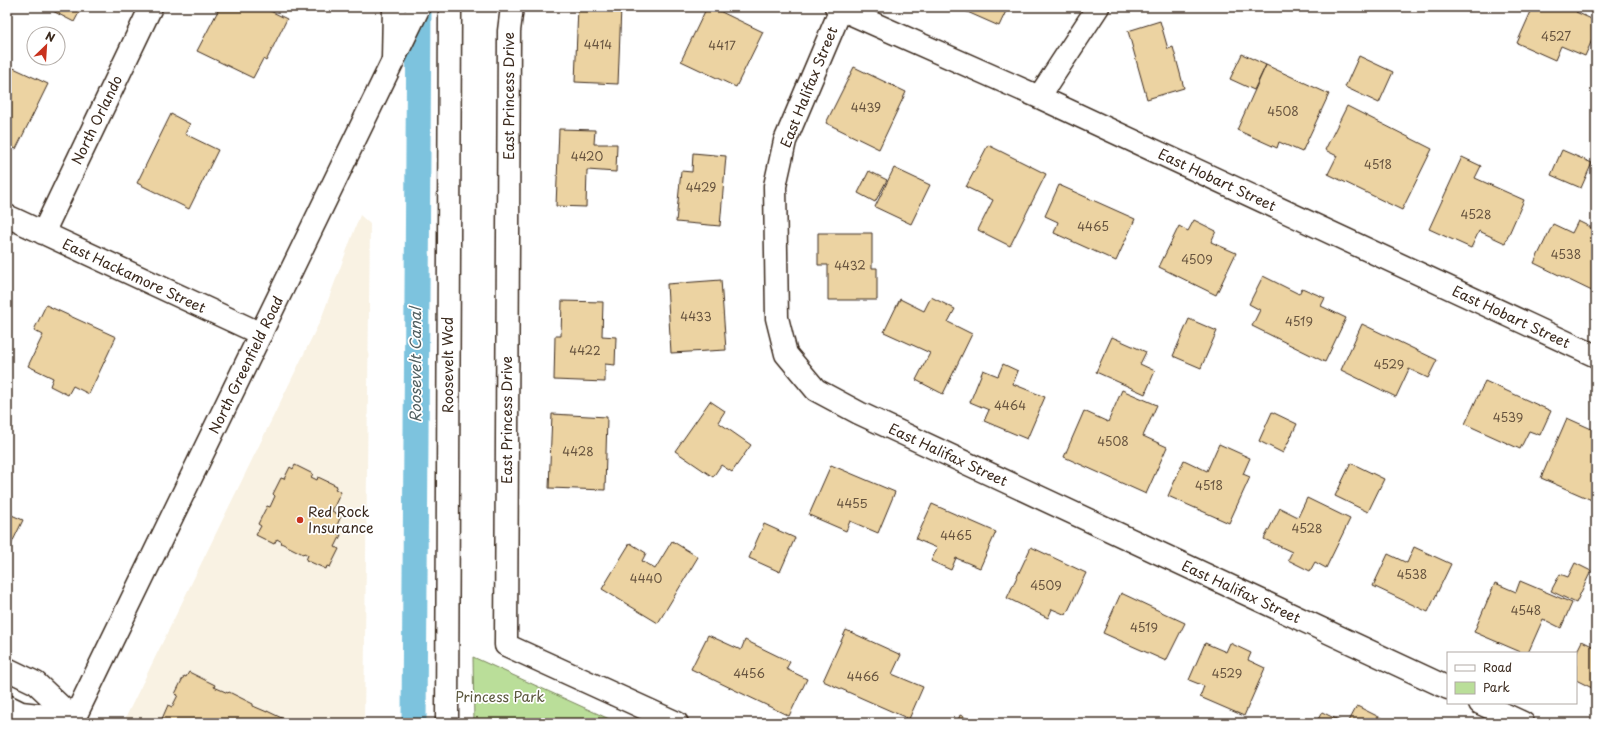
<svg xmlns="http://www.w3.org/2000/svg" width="1603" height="730" font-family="'Playpen Sans',sans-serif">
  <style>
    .built { fill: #f9f2e3 }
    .green { fill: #bade99; stroke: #7a845c }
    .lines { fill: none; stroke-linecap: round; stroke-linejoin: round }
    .canal { stroke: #7dc3de; stroke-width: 25 }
    .building { fill: #ecd3a2; stroke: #3b2a1e }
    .minor-casing { stroke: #3b2a1e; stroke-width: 25 }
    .major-casing { stroke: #3b2a1e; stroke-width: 25 }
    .minor { stroke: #fff; stroke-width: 22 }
    .major { stroke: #fff; stroke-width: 22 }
    .poi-dot { fill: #c8321e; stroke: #fff; stroke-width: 1.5 }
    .labels { text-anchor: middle; stroke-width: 3.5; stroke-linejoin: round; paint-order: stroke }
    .number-label { font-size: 12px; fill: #67543f }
    .street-label { font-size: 14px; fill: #3b2a1e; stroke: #fff }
    .poi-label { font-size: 14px; fill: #3b2a1e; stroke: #fff; text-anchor: start }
    .park-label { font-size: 14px; fill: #5b573d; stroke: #fff }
    .water-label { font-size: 15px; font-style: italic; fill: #526061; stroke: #fff }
  </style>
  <rect width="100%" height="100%" fill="#fff"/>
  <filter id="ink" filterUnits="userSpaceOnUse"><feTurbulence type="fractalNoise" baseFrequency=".025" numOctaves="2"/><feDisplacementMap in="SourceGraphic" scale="8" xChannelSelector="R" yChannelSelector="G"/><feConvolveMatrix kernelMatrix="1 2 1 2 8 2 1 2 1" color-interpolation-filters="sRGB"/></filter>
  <g filter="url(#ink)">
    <path class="built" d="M360,215L370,224L364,723H123L321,319Z"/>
    <path class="green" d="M473,657L618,723H474Z"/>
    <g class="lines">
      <path class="canal" d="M414,723L419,7"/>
    </g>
    <path class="building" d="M45,7H82L74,22Z
      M220,7H262L287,19L266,61L263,59L253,78L197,51Z
      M578,7H621L618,84L575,82Z
      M707,7H711L763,32L736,87L681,61Z
      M956,7H1008L999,26Z
      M1533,7H1579L1576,12L1596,21V31L1585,56L1561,46L1555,60L1517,43Z
      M1160,21L1168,49L1173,47L1184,88L1147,99L1128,31Z
      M1242,54L1266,65L1254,90L1230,79Z
      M1359,56L1393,72L1379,103L1345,87Z
      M7,65L48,84L16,149L7,145Z
      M1266,65L1329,94L1302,152L1279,142L1277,148L1237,130Z
      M854,67L906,92L879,149L826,123Z
      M1347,106L1432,149L1402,210L1328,174L1337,156L1325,150Z
      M171,114L190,124L185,134L218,150L189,209L137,183Z
      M559,129L595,130L594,144H617L616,172L587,170L586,207L556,206Z
      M988,145L1046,174L1010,246L978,230L993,200L966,187Z
      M1562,150L1592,163L1581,188L1551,175Z
      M693,153L726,156L720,226L676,222L681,171L692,172Z
      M1462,157L1481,166L1475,178L1524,200L1505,243L1479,231L1471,248L1429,229Z
      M894,168L930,185L911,224L875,207Z
      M869,171L887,180L875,202L858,193Z
      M1059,185L1135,219L1116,261L1054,233L1058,222L1045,216Z
      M1194,220L1216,231L1211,242L1236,253L1216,295L1159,267L1179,226L1188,231Z
      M1578,221L1596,230V253L1594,257L1596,258V293L1534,263L1553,224L1572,233Z
      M818,233H872V268H877V300H828V265H818Z
      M1263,276L1299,294L1302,288L1325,298L1321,306L1346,318L1325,362L1252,326L1260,310L1249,304Z
      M721,280L726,350L671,353L667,284Z
      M931,297L955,309L948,322L972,334L943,394L916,380L930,353L884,332L900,299L924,311Z
      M562,301L603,302L602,336L616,337L615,365L605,364V382L554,380L555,336H561Z
      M46,305L116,337L89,394L73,386L68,395L50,386L53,378L28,366L43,335L34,330Z
      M1189,319L1217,331L1201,368L1173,356Z
      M1362,324L1437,360L1428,378L1409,369L1396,397L1341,370Z
      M1112,337L1146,352L1140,364L1155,371L1145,394L1096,372Z
      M1003,364L1018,371L1013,384L1045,397L1027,439L984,421L989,410L970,402L983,370L998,376Z
      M1485,381L1551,411L1540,435L1529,431L1520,449L1465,424Z
      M1122,390L1157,405L1143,436L1167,447L1146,494L1064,457L1084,411L1108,422Z
      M710,401L725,411L718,422L751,445L732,472L721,465L713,477L675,451Z
      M1272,412L1297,424L1283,453L1259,441Z
      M552,414L607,417L605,490L549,488Z
      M1567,418L1596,431V497L1594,501L1541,478Z
      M1219,444L1250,458L1243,474L1250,477L1229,523L1168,496L1184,460L1207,471Z
      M1351,463L1384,479L1368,512L1335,496Z
      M295,465L313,474L311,477L317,480L318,477L337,486L335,489L341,492L332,511L341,516L334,532L341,535L335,547L339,549L330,567L327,566L326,569L306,560L308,555L304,553L303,554L281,543L282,542L277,539L274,544L256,535L261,526L258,524L267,506L270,507L275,496L273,494L281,478L284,479L290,467L293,469Z
      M831,465L895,492L878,533L850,521L846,531L809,515Z
      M1307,498L1350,519L1326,568L1315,562L1310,571L1288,560L1292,552L1264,539L1280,508L1298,517Z
      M932,504L996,532L980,568L956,558L951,570L931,561L937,548L916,539Z
      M7,513L23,520L7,553Z
      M764,524L795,538L780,572L749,558Z
      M672,541L698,557L658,623L602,589L630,543L646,553L642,561L655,569Z
      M1031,547L1086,573L1066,615L1052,609L1048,618L1007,598Z
      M1414,547L1451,564L1428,612L1373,586L1388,554L1407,563Z
      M1575,563L1591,571L1576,603L1551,591L1560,574L1568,577Z
      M1520,581L1572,603L1561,628L1543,619L1528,653H1523L1474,632L1495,583L1516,592Z
      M1121,593L1185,623L1166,661L1103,633Z
      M846,630L901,655L892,674L923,687L909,719L823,681Z
      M708,635L741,650L745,640L790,662L786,669L807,679L789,716L691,669Z
      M1582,641L1596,648V690L1576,680V653Z
      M1205,643L1226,652L1230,643L1251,653L1248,660L1265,668L1244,716L1200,697L1204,686L1189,680Z
      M189,672L215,685L214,687L228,693L229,692L253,704V706L267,712V711L292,723H166L161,721L168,705L172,707L178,695L175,694L184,676L186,677Z
      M1357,706L1391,723H1348Z
      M1322,712L1344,723H1316Z
      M960,715L977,723H957Z"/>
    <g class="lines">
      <defs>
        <path id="minor" d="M512,7L509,31L506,645L677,723
          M836,7L1039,97L1596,356
          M841,9L785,141L775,186L777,318L786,354L816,390L859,413L1448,688
          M393,60L394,7
          M1039,97L1098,7
          M7,216L261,334
          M43,233L151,7
          M7,669L36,683L74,719
          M1480,703L1523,723
          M7,706L21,713L74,719
          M447,723L450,7"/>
        <path id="major" d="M72,723L419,7"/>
      </defs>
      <use href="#minor" class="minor-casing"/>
      <use href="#major" class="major-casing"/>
      <use href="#minor" class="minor"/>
      <use href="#major" class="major"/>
    </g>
  </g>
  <circle class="poi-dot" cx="300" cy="520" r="4"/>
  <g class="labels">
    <g class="number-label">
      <text x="1556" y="41">4527</text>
      <text x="598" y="49">4414</text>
      <text x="722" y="50">4417</text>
      <text x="866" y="112">4439</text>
      <text x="1283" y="116">4508</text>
      <text x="587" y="161">4420</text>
      <text x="1378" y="169">4518</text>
      <text x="701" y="192">4429</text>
      <text x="1476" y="219">4528</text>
      <text x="1093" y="231">4465</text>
      <text x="1566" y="259">4538</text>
      <text x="1197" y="264">4509</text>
      <text x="850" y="270">4432</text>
      <text x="696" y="321">4433</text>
      <text x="1299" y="326">4519</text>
      <text x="585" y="355">4422</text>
      <text x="1389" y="369">4529</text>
      <text x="1010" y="410">4464</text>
      <text x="1508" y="422">4539</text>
      <text x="1113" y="446">4508</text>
      <text x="578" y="456">4428</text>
      <text x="1209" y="490">4518</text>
      <text x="852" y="508">4455</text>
      <text x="1307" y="533">4528</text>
      <text x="956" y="540">4465</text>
      <text x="1412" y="579">4538</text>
      <text x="646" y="583">4440</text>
      <text x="1046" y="590">4509</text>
      <text x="1526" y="615">4548</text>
      <text x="1144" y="632">4519</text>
      <text x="749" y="678">4456</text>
      <text x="1227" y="678">4529</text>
      <text x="863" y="681">4466</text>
    </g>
    <g class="street-label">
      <text transform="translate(809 87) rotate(-68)" y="5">East Halifax Street</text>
      <text transform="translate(509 96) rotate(-90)" y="5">East Princess Drive</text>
      <text transform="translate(97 120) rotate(-64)" y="5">North Orlando</text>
      <text transform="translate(1217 180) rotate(25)" y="5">East Hobart Street</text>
      <text transform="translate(134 276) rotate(25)" y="5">East Hackamore Street</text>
      <text transform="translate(1511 317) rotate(25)" y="5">East Hobart Street</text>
      <text transform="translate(246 365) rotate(-64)" y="5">North Greenfield Road</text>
      <text transform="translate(448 365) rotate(-90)" y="5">Roosevelt Wcd</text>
      <text transform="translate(507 420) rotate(-90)" y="5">East Princess Drive</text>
      <text transform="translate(948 455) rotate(25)" y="5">East Halifax Street</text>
      <text transform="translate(1241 592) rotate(25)" y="5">East Halifax Street</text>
    </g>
    <g class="poi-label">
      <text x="308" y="517">Red Rock<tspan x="308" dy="16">Insurance</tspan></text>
    </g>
    <g class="park-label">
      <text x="500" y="702">Princess Park</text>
    </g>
    <g class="water-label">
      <text transform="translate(416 365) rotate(-90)" y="5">Roosevelt Canal</text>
    </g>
  </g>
  <rect width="1603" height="730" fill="none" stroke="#fff" stroke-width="24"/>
  <rect x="12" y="12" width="1579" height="706" fill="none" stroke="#3b2a1e" stroke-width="1.5" filter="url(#ink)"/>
  <rect x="1447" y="652" width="130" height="52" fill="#ffffff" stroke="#b1aaa5"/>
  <rect x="1455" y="665" width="20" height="6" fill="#ffffff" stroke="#b1aaa5"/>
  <text x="1483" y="672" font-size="12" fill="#3b2a1e">Road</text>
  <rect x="1455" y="682" width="20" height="12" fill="#bade99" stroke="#b1aaa5"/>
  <text x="1483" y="692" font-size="12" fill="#3b2a1e">Park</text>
  <g transform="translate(46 46) rotate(25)"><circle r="19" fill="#ffffff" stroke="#b1aaa5"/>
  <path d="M0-3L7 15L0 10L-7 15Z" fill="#c8321e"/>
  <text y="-6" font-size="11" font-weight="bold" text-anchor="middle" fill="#3b2a1e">N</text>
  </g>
</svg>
